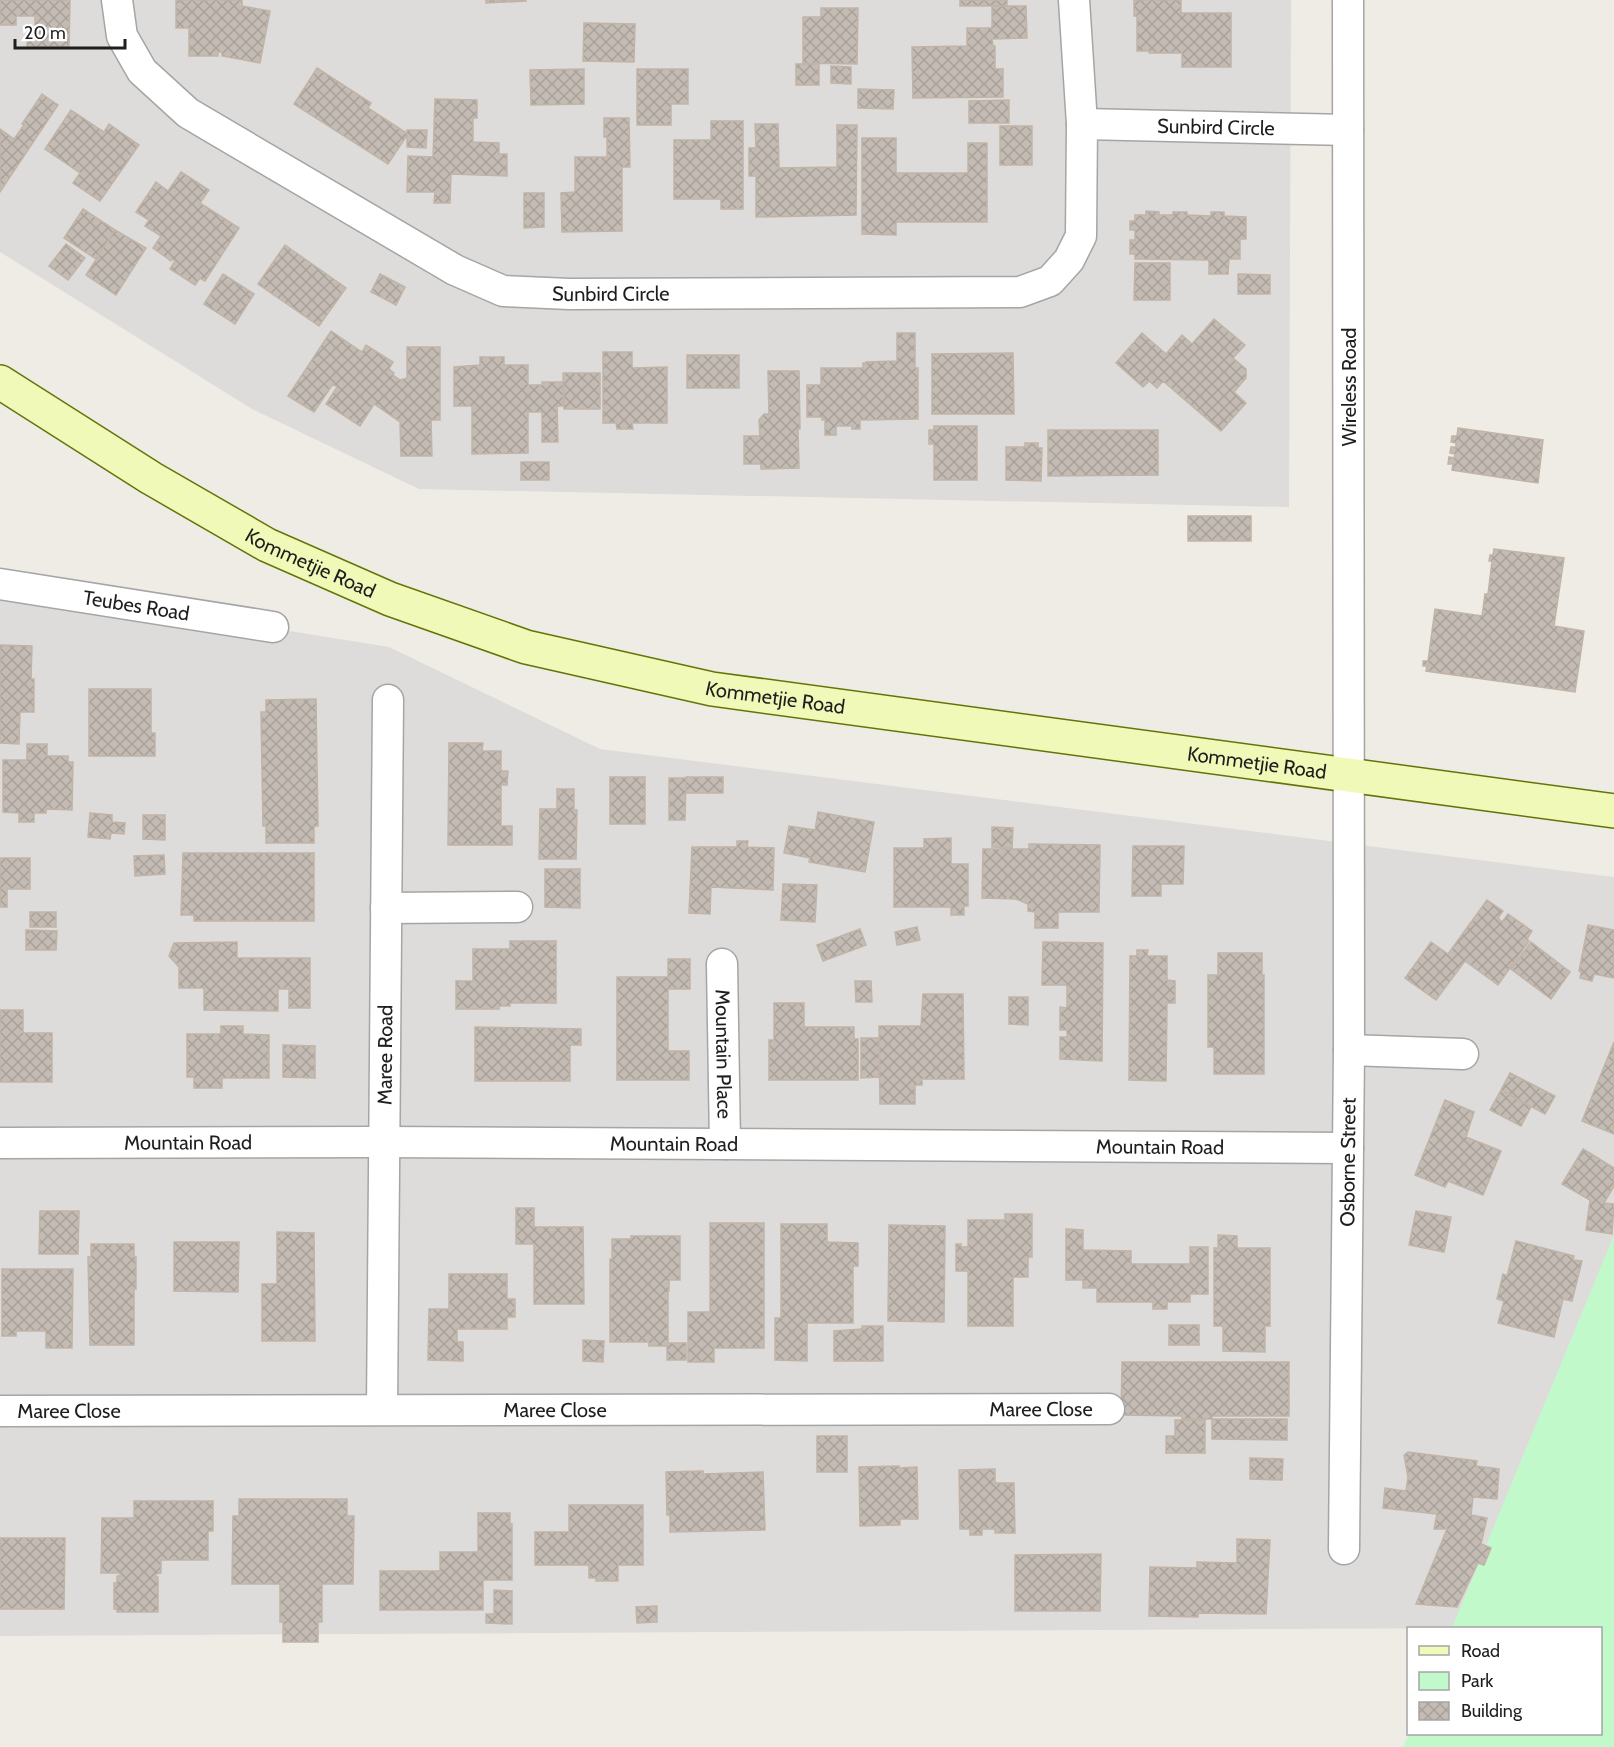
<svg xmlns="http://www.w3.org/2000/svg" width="1614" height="1747" font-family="Cabin,sans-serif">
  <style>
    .residential { fill: #dddcdb }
    .park { fill: #c2f9ca }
    .building { fill: url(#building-cross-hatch); stroke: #c1b4a7; stroke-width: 1.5 }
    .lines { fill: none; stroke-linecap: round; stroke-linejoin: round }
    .minor-casing { stroke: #a5a5a5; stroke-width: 33 }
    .secondary-casing { stroke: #627506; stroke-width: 36 }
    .minor { stroke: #fff; stroke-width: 30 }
    .secondary { stroke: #f1f9b9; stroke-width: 33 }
    .labels { text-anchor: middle; stroke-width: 4.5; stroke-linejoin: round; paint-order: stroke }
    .street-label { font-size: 20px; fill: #1e1e1e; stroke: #fff }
  </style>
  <defs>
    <pattern id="building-cross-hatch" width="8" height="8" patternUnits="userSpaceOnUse" patternTransform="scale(1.5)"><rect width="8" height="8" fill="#c4bcb4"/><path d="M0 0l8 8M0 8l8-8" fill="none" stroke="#a8a19a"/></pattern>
  </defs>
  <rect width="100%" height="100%" fill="#efece5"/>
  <path class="residential" d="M0,0H1291L1289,507L419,489L252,409L0,252Z
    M0,584L389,647L600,749L1614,877V1281L1476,1628L0,1636Z"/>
  <path class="park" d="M1614,1235V1747H1403L1409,1734H1600V1628H1452Z"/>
  <path class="building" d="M0,0H70L69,47H27V36H35V16H16V25H0Z
    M176,0H242V6L270,11L260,63L222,56V52H218V56H189V28H176Z
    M486,0H526V1L486,3Z
    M960,0H1007V6H960Z
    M1134,0H1181V13H1231V67H1182V53H1149V51H1137V16H1134Z
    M992,6H1026L1027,38L992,39L993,46H995V69H1003V97L913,98L912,47L967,46V28H992Z
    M821,8H858L857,64L803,63V17H821Z
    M584,23L635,24L634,62L583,61Z
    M796,64H819V85H796Z
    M831,66L851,67V84L831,83Z
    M317,68L371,103L368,108L408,134L388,164L294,104Z
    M584,69V104L531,105L530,70Z
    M637,69H688V104H671V125H637Z
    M858,89L894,90L893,109L858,108Z
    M42,94L58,105L0,192V129L14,139L24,125L22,124Z
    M435,99L477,100V118H473V142L499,143V154H507V176L451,174L450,203H434L435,192H407L408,156L433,157Z
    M1009,100V123H969V101Z
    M71,110L104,132L109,124L139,145L100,201L73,183L80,173L45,149Z
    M604,118H629L630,167H622V231L562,232L561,193L575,192V157H607V137H604Z
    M711,121H743V209H721V199H674V140H711Z
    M755,124H778L779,168L837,167V125H857L856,215L756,217V176H749V148H756Z
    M1000,126H1032V165H1000Z
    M407,130H427L426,148L407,147Z
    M862,138H896V173H968V143H987V222H896V235L862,234Z
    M181,172L209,190L200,203L239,228L205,281L200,278L195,285L170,269L175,261L172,259L171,261L153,248L161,236L145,226L149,220L136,212L156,182L168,191Z
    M524,193H544V227L524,228Z
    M83,209L115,230L96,259L64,238Z
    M1146,211L1159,212V215H1173V212H1187V215L1211,216V212H1224V216L1246,217V239H1240V259H1229L1228,274H1209V260L1135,259V254H1130V240H1135V230H1130V221H1135V215H1146Z
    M115,230L146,248L116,295L86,275Z
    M66,244L85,258L68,280L49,266Z
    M285,245L346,288L319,326L258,284Z
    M1135,263H1170V300H1134Z
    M223,274L254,294L235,324L204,304Z
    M380,274L405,287L396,305L371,292Z
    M1238,274L1270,275V294H1238Z
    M1214,319L1245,345L1233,358L1246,369V378L1234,392L1246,403L1221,431L1163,381L1157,388L1149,381L1143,387L1116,363L1142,333L1166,354L1182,335L1192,344Z
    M331,331L362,352L366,345L393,362L389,369L394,373L393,375L400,380L407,378V347H440V420H431L432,456H401L400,422L374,404L360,426L326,404L337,387L333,384L314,412L288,396Z
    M897,333H915V368H918V419L860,420V429H852V426H836V435H825V420H822V417H807V385H821V368H863V363H866V362L897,361Z
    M603,352H632V368L667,367V423H632L633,429H617L616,423H603Z
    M1013,353L1014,414H932V354Z
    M687,355H739V388H687Z
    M480,357H504V365H528V385H542V382H563V406H557L558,442H542V412H528V453L472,454V406H454V367L480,365Z
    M768,371H799L800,429H798L799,468L761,469V464H744V436H760L759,420L764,414H769Z
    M563,373H600V409H564Z
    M934,426H977V480H934V444H929V430H934Z
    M1458,428L1543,440L1538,483L1452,470L1453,464H1448L1449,457L1454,458L1455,454L1450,453L1451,447H1456V443L1451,442L1452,436H1457Z
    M1048,430H1158V475L1048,476Z
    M1025,443H1038V448H1042L1041,481L1006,480V447H1025Z
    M521,462H549V480H521Z
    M1188,516H1251V541H1188Z
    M1494,549L1564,558L1554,626L1584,631L1575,692L1426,671L1427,666H1423V661H1428L1435,609L1482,616L1485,594H1488L1492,561H1489L1490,555H1493Z
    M0,645L32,646L31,679H34V712H20L19,744L0,743Z
    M89,689H151V733H155V756H89Z
    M316,699L318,826H314V843H266V826H263L261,712H266V700Z
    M449,743H483L482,751H501V771H508L507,785H501V826H512V845H448Z
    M27,744H47V756H68V762H73L72,810L46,809V813H34V822H19V813L3,812V760H27Z
    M610,777H645V824H610Z
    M686,777H723V793H686Z
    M669,778H686L685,820H669Z
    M557,789H574V810H577L576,859H539L540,809H557Z
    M818,812L874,822L865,872L809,862L810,858L784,853L789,826L815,830Z
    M90,813L112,815V822L125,823L124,834L111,833L110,839L88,837Z
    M143,815H165V840L143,839Z
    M992,827L1013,828L1012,848L992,847Z
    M951,838V864H968V906H964V915H951V907H894V848H924V839Z
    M737,841H748L747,847L774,848L773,890L711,887L710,914L689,913L692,847H737Z
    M1029,844L1100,845L1099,912H1058V928H1035V912L1028,911V904L1016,899L982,898L983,849H1029Z
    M1133,846H1184L1183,884H1161V896H1132Z
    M183,853H314V921H194V915H181Z
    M164,855L165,874L135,876L134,856Z
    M0,858H30V889H7V907H0Z
    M545,869H580V908L545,907Z
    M783,884L817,885L815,922L781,920Z
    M1487,900L1503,911L1498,918L1502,922L1508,914L1532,931L1527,939L1529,941L1498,985L1465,961L1436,1000L1405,978L1431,942L1448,954Z
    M30,912H56V927H30Z
    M1588,925L1614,930V978L1594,974L1592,981L1580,978L1581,972L1579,971Z
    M917,927L920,940L897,945L895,932Z
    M860,929L866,945L823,961L817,945Z
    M26,930L57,931L56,950H26Z
    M510,941H556V1003H510V1006H499V1009H456V981H473V949H510Z
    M237,942V958H310V1008H289V989H278V1011L204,1010V988H179V967L169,956L174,943Z
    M1043,942L1103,943L1102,1061L1060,1059V1037H1067V1030H1060V1007L1067,1008V985H1042Z
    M1531,942L1570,972L1551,999L1511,969Z
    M1137,950H1148L1147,956H1167V980L1175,981V1003H1167L1166,1081L1129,1080L1130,956H1137Z
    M1218,953H1262V975H1264V1074H1214V1047H1208V975H1218Z
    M668,959H690V989H668V1051H689V1080H617V977H668Z
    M855,981H871L872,1002H856Z
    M923,994H963L964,1079H922V1085H915V1104H880L879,1026H921Z
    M1009,997H1028V1025L1009,1024Z
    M774,1003H804V1027H854V1039H858V1080H769V1040H774Z
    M0,1010H23V1033H52V1082H0Z
    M221,1026H243V1034L269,1035V1078H222V1088H194V1077H187V1034H221Z
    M475,1027L581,1029V1045H570V1081H475Z
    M861,1038H879V1077L861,1078Z
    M1614,1042V1134L1582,1121Z
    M283,1045L315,1046V1078L283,1077Z
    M1510,1073L1555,1096L1545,1114L1501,1090Z
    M1501,1090L1531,1107L1521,1126L1490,1110Z
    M1445,1100L1474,1112L1466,1137L1501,1151L1483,1195L1448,1181L1445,1187L1415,1175Z
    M1583,1149L1614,1168V1186L1604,1203L1614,1204L1612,1234L1586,1230L1590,1200L1562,1184Z
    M516,1208H534V1227H583L584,1304H534V1244H516Z
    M40,1211H79L78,1254H39Z
    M1416,1211L1451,1217L1444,1252L1409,1245Z
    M1005,1214H1032V1257H1028V1277H1013V1326H968V1271H956V1244H961V1247H968V1220H1005Z
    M710,1223H764V1348H714V1362H688V1312H710Z
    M781,1224H827V1242L858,1243V1266H853V1323H807V1361L775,1360V1318H781Z
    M889,1225L945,1226L944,1322L888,1321Z
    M1066,1229L1083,1230V1250L1131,1251V1264H1190V1247H1208V1294H1190V1302H1167V1309H1153V1302H1097V1288H1083V1280H1066Z
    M277,1232L314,1233L315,1341H262V1284H277Z
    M1218,1235L1237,1236V1248H1270V1326H1265V1352L1223,1351V1326H1214V1248H1218Z
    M631,1236H680V1280H669V1291H668V1343H686V1360H667V1346H649V1342H610V1259H612V1239H631Z
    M1516,1241L1574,1256L1573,1260L1582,1261L1572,1301L1563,1299L1554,1337L1498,1323L1504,1301L1497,1299L1503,1274L1507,1276Z
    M174,1242H239L238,1292L174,1291Z
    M91,1244H134V1257H136V1289H134V1345H90L88,1257H91Z
    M2,1269H73L72,1348H46V1331H16V1336H2Z
    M449,1274H507V1299H515V1317H507V1329H457V1342H463V1361L428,1360L429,1309H449Z
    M1169,1325H1199V1345H1169Z
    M862,1326H883V1361H862Z
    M862,1329V1361H834V1331Z
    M583,1340L604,1341L603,1362L583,1361Z
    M1122,1362H1289V1416H1212V1419H1182V1416L1121,1415Z
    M1212,1419H1287V1440L1212,1439Z
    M1175,1420H1205V1453H1166V1436H1175Z
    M817,1436H847V1472H817Z
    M1408,1452L1477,1461L1476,1466L1499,1469L1497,1499L1473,1497L1471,1515L1487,1518L1481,1544L1491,1548L1484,1565L1478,1563L1457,1607L1416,1604L1447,1529H1434L1437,1514L1383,1508L1385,1488L1406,1491L1408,1477L1404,1455Z
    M1250,1458L1283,1459L1282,1480L1250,1479Z
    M899,1466V1468L917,1467L918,1519H900V1525L860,1526L859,1467Z
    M995,1469V1483H1014L1015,1533H995V1529H982V1535H970V1529H960L959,1470Z
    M703,1471V1474L763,1472L765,1530L670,1532V1515H667L666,1472Z
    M239,1499H347V1516H354L353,1584H322V1622H318V1642H283V1622H280V1584H232L233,1516H239Z
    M134,1501H213V1531H208V1560H161V1573L156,1574V1577H158V1612H117V1609H114V1583H117V1576H120V1573H101L102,1518H134Z
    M569,1505H643V1565H618V1581H596V1578H589V1565H535V1532H569Z
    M478,1513H510V1524H512V1580H483V1610H380V1571H440V1552H478Z
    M0,1538H65L64,1609H0Z
    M1237,1539L1270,1540L1266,1614L1198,1613V1617L1149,1616L1150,1567L1197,1568V1562L1237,1563Z
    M1101,1554L1100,1611H1015V1555Z
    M494,1590L512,1591V1624L486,1623V1614H494Z
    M657,1606V1622L637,1623L636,1607Z"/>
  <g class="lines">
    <defs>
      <g id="minor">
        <path id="s1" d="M117,0L122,36L142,71L188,113L455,270L503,291L569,294L1020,292L1050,281L1069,260L1081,236L1082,124L1074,0"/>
        <path id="s2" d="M1082,124L1348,130"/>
        <path id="s3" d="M0,584L273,627"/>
        <path d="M386,908L517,907"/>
        <path id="s4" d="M722,964L725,1144"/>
        <path d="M1349,1050L1463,1054"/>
        <path id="s5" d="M0,1143L384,1142L1348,1148"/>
        <path id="s6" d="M382,1409L388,700"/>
        <path id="s7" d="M0,1411L1109,1409"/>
        <path id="s8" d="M1344,1549L1349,1050L1348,0"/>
      </g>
      <g id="secondary">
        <path id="s9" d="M0,382L151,478L267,545L390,599L526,647L712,689L1614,811"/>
      </g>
    </defs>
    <use href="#minor" class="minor-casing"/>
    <use href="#secondary" class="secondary-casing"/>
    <use href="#minor" class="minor"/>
    <use href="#secondary" class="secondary"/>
  </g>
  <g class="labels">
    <g class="street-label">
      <text dy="7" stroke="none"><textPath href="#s2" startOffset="134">Sunbird Circle</textPath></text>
      <text dy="7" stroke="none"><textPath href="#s1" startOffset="609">Sunbird Circle</textPath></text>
      <text transform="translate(1349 387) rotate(-90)" y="7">Wireless Road</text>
      <text dy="7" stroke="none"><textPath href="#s9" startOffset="360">Kommetjie Road</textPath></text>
      <text dy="7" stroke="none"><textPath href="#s3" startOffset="138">Teubes Road</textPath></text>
      <text dy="7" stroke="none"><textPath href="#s9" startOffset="846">Kommetjie Road</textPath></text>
      <text dy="7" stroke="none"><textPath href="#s9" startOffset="1332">Kommetjie Road</textPath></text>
      <text dy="7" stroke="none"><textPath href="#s4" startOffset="90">Mountain Place</textPath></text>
      <text dy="7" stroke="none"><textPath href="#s6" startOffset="354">Maree Road</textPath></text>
      <text dy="7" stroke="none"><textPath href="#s5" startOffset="188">Mountain Road</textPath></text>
      <text dy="7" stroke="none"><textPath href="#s5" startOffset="674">Mountain Road</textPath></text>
      <text dy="7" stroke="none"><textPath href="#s5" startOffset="1160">Mountain Road</textPath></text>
      <text dy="7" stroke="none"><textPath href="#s8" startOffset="387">Osborne Street</textPath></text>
      <text dy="7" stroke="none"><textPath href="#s7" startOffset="555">Maree Close</textPath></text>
      <text dy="7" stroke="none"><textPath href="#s7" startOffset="1041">Maree Close</textPath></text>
      <text dy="7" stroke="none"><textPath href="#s7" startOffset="69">Maree Close</textPath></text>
    </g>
  </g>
  <rect x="1407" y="1627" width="195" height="108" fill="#ffffff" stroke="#a5a5a5" stroke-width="1.5"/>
  <rect x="1419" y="1646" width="30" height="9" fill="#f1f9b9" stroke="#a5a5a5" stroke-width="1.5"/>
  <text x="1461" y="1657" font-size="18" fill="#1e1e1e">Road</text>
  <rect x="1419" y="1672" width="30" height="18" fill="#c2f9ca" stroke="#a5a5a5" stroke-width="1.5"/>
  <text x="1461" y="1687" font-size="18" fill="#1e1e1e">Park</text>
  <rect x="1419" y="1702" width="30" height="18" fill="url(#building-cross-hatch)" stroke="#a5a5a5" stroke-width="1.5"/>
  <text x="1461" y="1717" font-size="18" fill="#1e1e1e">Building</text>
  <path d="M15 39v9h110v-9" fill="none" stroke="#1e1e1e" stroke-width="3"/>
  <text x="24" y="39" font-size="18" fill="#1e1e1e" stroke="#ffffff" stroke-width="4.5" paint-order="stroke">20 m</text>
</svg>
